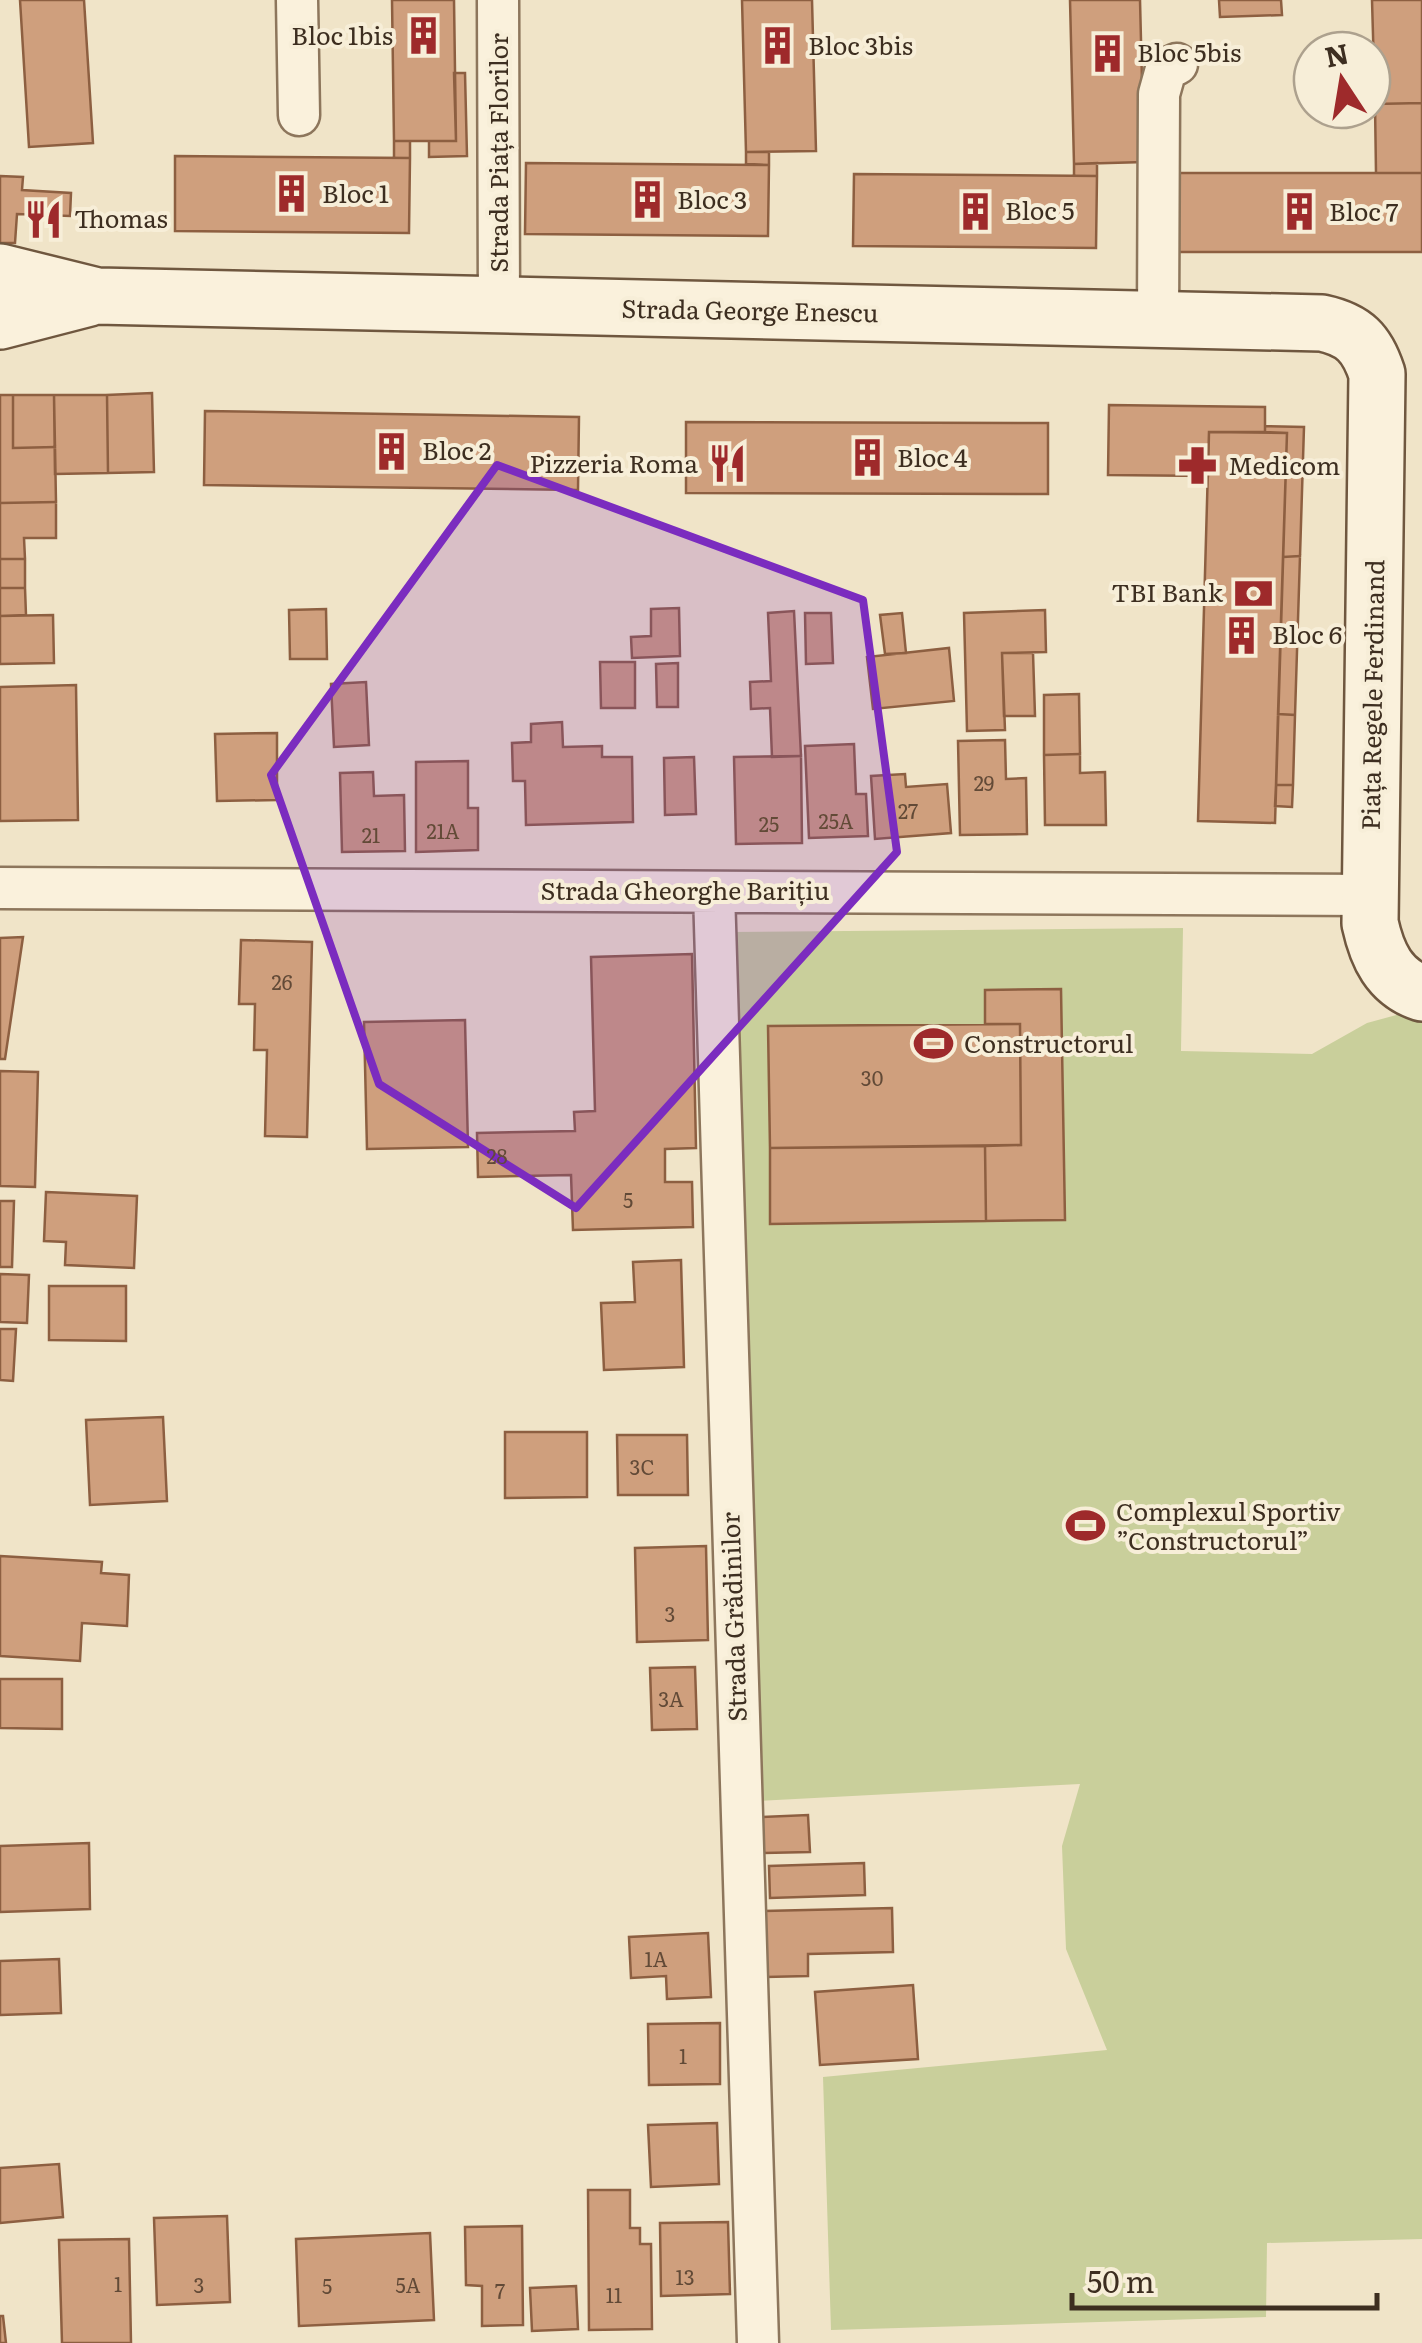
<svg xmlns="http://www.w3.org/2000/svg" width="1422" height="2343" font-family="Literata,serif">
  <style>
    .green { fill: #c9cf9b }
    .building { fill: #cf9f7d; stroke: #8d5f41; stroke-width: 2.5 }
    .lines { fill: none; stroke-linecap: round; stroke-linejoin: round }
    .street-casing { stroke: #8d765c; stroke-width: 45 }
    .secondary-casing { stroke: #6f573f; stroke-width: 60 }
    .street { stroke: #faf1dc; stroke-width: 40 }
    .secondary { stroke: #faf1dc; stroke-width: 55 }
    .marked { fill: #7b2cbf; fill-opacity: 0.2; stroke: #7b2cbf; stroke-width: 8; stroke-linejoin: round }
    .labels { text-anchor: middle; stroke-width: 8; stroke-linejoin: round; paint-order: stroke }
    .number-label { font-size: 20px; fill: #624a37 }
    .poi-label { font-size: 25px; fill: #3d2e20; stroke: #f7eed8; text-anchor: start }
    .street-label { font-size: 25px; fill: #3d2e20; stroke: #f7eed8 }
  </style>
  <rect width="100%" height="100%" fill="#f0e4c8"/>
  <path class="green" d="M1183,928L1181,1051L1312,1054L1367,1023L1422,1008V2239L1267,2243L1266,2317L831,2330L823,2077L1107,2050L1066,1949L1062,1846L1080,1784L757,1801L731,932Z"/>
  <path class="building" d="M20,0H84L93,143L29,147Z
    M392,0H454L456,141H394Z
    M742,0H812L816,151L746,152Z
    M1070,0H1140L1144,162L1074,164Z
    M1219,0H1281L1282,15L1220,17Z
    M1372,0H1422V103L1375,104Z
    M454,73H465L467,156L429,157V141H456Z
    M1422,103V173H1376L1375,104Z
    M394,141H410V158H394Z
    M746,152H769V165L746,164Z
    M175,156L410,158L409,233L175,231Z
    M526,163L769,165L768,236L525,234Z
    M1097,163V176H1074V164Z
    M1176,173H1422V252H1176Z
    M854,174L1097,176L1096,248L853,246Z
    M0,176L23,177L22,190L71,193L70,216L17,214L15,243H0Z
    M152,393L154,472L108,473L107,395Z
    M0,395H13V448L55,447L56,502L0,503Z
    M13,395H54L55,447L13,448Z
    M54,395H107L108,473L55,474Z
    M1109,405L1265,407V432H1209L1208,476L1108,475Z
    M205,411L579,417L578,490L204,485Z
    M686,422L1048,423V494L686,493Z
    M1265,426L1304,427L1300,556L1283,557L1287,433L1265,432Z
    M1209,432L1287,433L1275,823L1198,821Z
    M56,502V538H24L25,559H0V503Z
    M1300,556L1295,715L1278,714L1283,557Z
    M0,559H25V588H0Z
    M0,588H25L26,615L0,616Z
    M679,608L680,656L632,658L631,637L651,636V609Z
    M326,609L327,659H290L289,610Z
    M1045,610L1046,652L1002,653L1005,730L967,731L964,613Z
    M794,611L801,756L772,757L770,708L751,709L750,682L771,681L768,613Z
    M805,613H831L833,663L806,664Z
    M902,613L906,653L885,654L880,615Z
    M53,615L54,663L0,664V616Z
    M949,648L954,701L873,709L867,657Z
    M1002,653H1033L1035,716H1004Z
    M600,662H635V708H601Z
    M678,663V707H657L656,664Z
    M366,682L369,745L334,747L331,684Z
    M76,685L78,820L0,821V687Z
    M1079,694L1080,754L1044,755V695Z
    M1278,714L1295,715L1293,785H1276Z
    M562,722L563,747L602,746V757H632L633,822L526,825L525,781H513L512,743L531,742V724Z
    M277,733V800L217,801L215,734Z
    M1005,740L1006,779L1026,778L1027,834L960,835L958,741Z
    M854,744L856,794H866L868,836L809,838L805,746Z
    M1080,754V773L1105,772L1106,825H1045L1044,755Z
    M801,756L802,843L736,844L734,757Z
    M694,757L696,814L665,815L664,758Z
    M468,761V808H478V850L416,852V762Z
    M373,772L374,796L404,795L405,851L342,852L340,773Z
    M905,774L906,787L947,784L951,833L875,839L871,776Z
    M1276,785H1293L1292,807L1275,806Z
    M23,937L5,1059H0V938Z
    M241,940L312,942L307,1137L265,1136L267,1050H254L255,1004H239Z
    M692,954L696,1148L665,1149V1182H692L693,1227L573,1230L571,1175L478,1177L477,1133L575,1131L574,1112L595,1111L591,957Z
    M1061,989L1065,1220L986,1221L985,1146L1021,1145L1020,1024H985V990Z
    M465,1020L468,1147L367,1149L364,1022Z
    M1020,1024L1021,1145L770,1148L768,1026Z
    M0,1071L38,1072L35,1187L0,1186Z
    M985,1146L986,1221L770,1224V1148Z
    M46,1192L137,1196L134,1268L65,1265L66,1242L44,1241Z
    M0,1201H14L12,1267H0Z
    M681,1260L684,1367L604,1370L601,1303L635,1302L633,1262Z
    M0,1274L29,1275L27,1323L0,1322Z
    M49,1286H126V1341L49,1340Z
    M0,1329H16L13,1381L0,1380Z
    M163,1417L167,1501L90,1505L86,1420Z
    M505,1432H587V1497L505,1498Z
    M617,1435H687L688,1495H618Z
    M706,1546L708,1640L637,1642L635,1548Z
    M0,1556L102,1562L101,1573L129,1575L127,1626L82,1623L80,1661L0,1656Z
    M695,1667L697,1729L652,1730L650,1668Z
    M0,1679H62V1729L0,1728Z
    M808,1815L810,1852L764,1853L761,1817Z
    M89,1843L90,1909L0,1912V1846Z
    M864,1863L865,1895L770,1898L769,1866Z
    M892,1908L893,1952L808,1954V1976L766,1977L764,1911Z
    M708,1933L711,1997L667,1999L666,1976L631,1978L629,1937Z
    M59,1959L61,2013L0,2015V1961Z
    M913,1985L918,2059L820,2065L815,1992Z
    M720,2023V2084L649,2085L648,2024Z
    M717,2123L719,2184L651,2187L648,2125Z
    M59,2164L63,2217L0,2223V2168Z
    M588,2190H630V2228H640V2244H651L652,2329L589,2330Z
    M227,2216L230,2302L157,2305L154,2218Z
    M728,2222L730,2294L661,2296L660,2223Z
    M522,2226L523,2325L482,2326V2286L466,2285L465,2227Z
    M430,2233L434,2320L299,2326L296,2239Z
    M129,2239L131,2343H62L59,2240Z
    M576,2286L578,2329L532,2331L530,2288Z
    M0,2316H3L6,2343H0Z"/>
  <g class="lines">
    <defs>
      <path id="street" d="M297,0L299,115
        M498,0L499,305
        M1158,321L1159,94L1166,69L1177,64
        M0,888L1370,895
        M714,892L758,2343"/>
      <path id="secondary" d="M0,272L97,296L1322,323C1354,330 1367,343 1377,374L1370,923C1377,955 1389,982 1422,993
        M0,321L89,298"/>
    </defs>
    <use href="#street" class="street-casing"/>
    <use href="#secondary" class="secondary-casing"/>
    <use href="#street" class="street"/>
    <use href="#secondary" class="secondary"/>
  </g>
  <path class="marked" d="M497,465L863,600L897,852L576,1208L379,1084L271,775Z"/>
  <defs>
    <symbol id="building-bare" viewBox="-9 -9 18 18"><path d="M-4-6H4V6H1V3H-1V6H-4ZM-2.5-4.3h1.7v1.8h-1.7ZM.8-4.3h1.7v1.8H.8ZM-2.5-1h1.7V.8h-1.7ZM.8-1h1.7V.8H.8Z" fill="#9e2a2b" stroke="#f7eed8" stroke-width="2.5" paint-order="stroke"/></symbol>
    <symbol id="restaurant-bare" viewBox="-9 -9 18 18"><path d="M-5-6h1v4h1v-4h1v4h1v-4h1v5L-1.5 .5V6h-2V.5L-5-1ZM5-6V6H3V1.5H1.5Q1.5-4 5-6Z" fill="#9e2a2b" stroke="#f7eed8" stroke-width="2.5" paint-order="stroke"/></symbol>
    <symbol id="pharmacy-bare" viewBox="-9 -9 18 18"><path d="M-2-6h4v4h4v4h-4v4h-4v-4h-4v-4h4Z" fill="#9e2a2b" stroke="#f7eed8" stroke-width="2.5" paint-order="stroke"/></symbol>
    <symbol id="bank-bare" viewBox="-9 -9 18 18"><path d="M-6-4H6V4H-6ZM0-2.3a2.3 2.3 0 1 0 0 4.6a2.3 2.3 0 1 0 0-4.6Z" fill="#9e2a2b" stroke="#f7eed8" stroke-width="2.5" paint-order="stroke"/></symbol>
    <symbol id="stadium-bare" viewBox="-9 -9 18 18"><path d="M0-5a6.5 5 0 1 0 0 10a6.5 5 0 1 0 0-10ZM-3.5-1.8h7v3.6h-7Z" fill="#9e2a2b" stroke="#f7eed8" stroke-width="2.5" paint-order="stroke"/></symbol>
  </defs>
  <g fill-rule="evenodd">
    <use href="#building-bare" x="396" y="8" width="55" height="55"/>
    <use href="#building-bare" x="750" y="18" width="55" height="55"/>
    <use href="#building-bare" x="1080" y="26" width="55" height="55"/>
    <use href="#building-bare" x="264" y="166" width="55" height="55"/>
    <use href="#building-bare" x="620" y="172" width="55" height="55"/>
    <use href="#building-bare" x="948" y="184" width="55" height="55"/>
    <use href="#building-bare" x="1272" y="184" width="55" height="55"/>
    <use href="#restaurant-bare" x="16" y="192" width="55" height="55"/>
    <use href="#building-bare" x="364" y="424" width="55" height="55"/>
    <use href="#building-bare" x="840" y="430" width="55" height="55"/>
    <use href="#restaurant-bare" x="700" y="436" width="55" height="55"/>
    <use href="#pharmacy-bare" x="1170" y="438" width="55" height="55"/>
    <use href="#bank-bare" x="1226" y="566" width="55" height="55"/>
    <use href="#building-bare" x="1214" y="608" width="55" height="55"/>
    <use href="#stadium-bare" x="906" y="1016" width="55" height="55"/>
    <use href="#stadium-bare" x="1058" y="1498" width="55" height="55"/>
  </g>
  <g class="labels">
    <g class="number-label">
      <text x="984" y="791">29</text>
      <text x="908" y="819">27</text>
      <text x="836" y="829">25A</text>
      <text x="769" y="832">25</text>
      <text x="443" y="839">21A</text>
      <text x="371" y="843">21</text>
      <text x="282" y="990">26</text>
      <text x="872" y="1086">30</text>
      <text x="497" y="1164">28</text>
      <text x="628" y="1208">5</text>
      <text x="642" y="1475">3C</text>
      <text x="670" y="1622">3</text>
      <text x="671" y="1707">3A</text>
      <text x="656" y="1967">1A</text>
      <text x="683" y="2064">1</text>
      <text x="685" y="2285">13</text>
      <text x="118" y="2292">1</text>
      <text x="199" y="2293">3</text>
      <text x="408" y="2293">5A</text>
      <text x="327" y="2294">5</text>
      <text x="500" y="2299">7</text>
      <text x="614" y="2303">11</text>
    </g>
    <g class="poi-label">
      <text x="393" y="45" text-anchor="end">Bloc 1bis</text>
      <text x="808" y="55">Bloc 3bis</text>
      <text x="1137" y="62">Bloc 5bis</text>
      <text x="322" y="203">Bloc 1</text>
      <text x="677" y="209">Bloc 3</text>
      <text x="1005" y="220">Bloc 5</text>
      <text x="1329" y="221">Bloc 7</text>
      <text x="74" y="228">Thomas</text>
      <text x="422" y="460">Bloc 2</text>
      <text x="897" y="467">Bloc 4</text>
      <text x="698" y="473" text-anchor="end">Pizzeria Roma</text>
      <text x="1228" y="475">Medicom</text>
      <text x="1223" y="602" text-anchor="end">TBI Bank</text>
      <text x="1272" y="644">Bloc 6</text>
      <text x="964" y="1053">Constructorul</text>
      <text x="1116" y="1521">Complexul Sportiv<tspan x="1116" dy="29">”Constructorul”</tspan></text>
    </g>
    <g class="street-label">
      <text transform="translate(499 153) rotate(-90)" y="9">Strada Piața Florilor</text>
      <text transform="translate(750 311) rotate(1)" y="9">Strada George Enescu</text>
      <text transform="translate(1373 695) rotate(-89)" y="9">Piața Regele Ferdinand</text>
      <text x="685" y="900">Strada Gheorghe Barițiu</text>
      <text transform="translate(734 1617) rotate(-92)" y="9">Strada Grădinilor</text>
    </g>
  </g>
  <g transform="translate(1342 80) rotate(348)"><circle r="48" fill="#f7eed8" stroke="#ada18e" stroke-width="2.5"/>
  <path d="M0-8L18 38L0 25L-18 38Z" fill="#9e2a2b"/>
  <text y="-15" font-size="28" font-weight="bold" text-anchor="middle" fill="#3d2e20">N</text>
  </g>
  <path d="M1072 2293v15h305v-15" fill="none" stroke="#3d2e20" stroke-width="5"/>
  <text x="1087" y="2293" font-size="30" fill="#3d2e20" stroke="#f7eed8" stroke-width="8" paint-order="stroke">50 m</text>
</svg>
